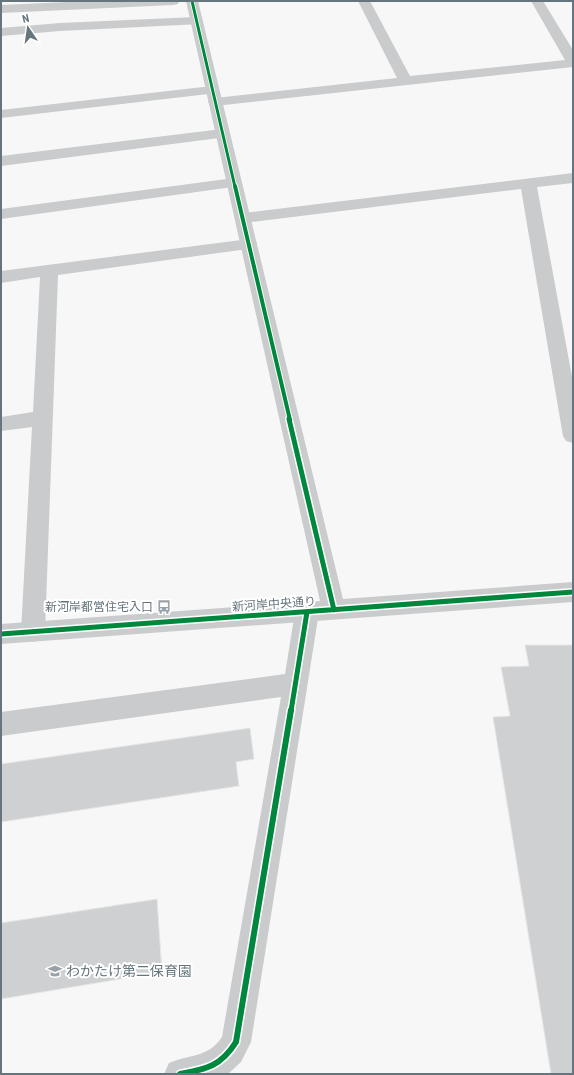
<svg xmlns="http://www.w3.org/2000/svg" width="574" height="1075" font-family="'Roboto Condensed','Noto Sans JP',sans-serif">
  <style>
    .building { fill: #ced0d1; stroke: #e6e6e6 }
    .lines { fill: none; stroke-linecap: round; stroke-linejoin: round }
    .minor { fill: #cacbcc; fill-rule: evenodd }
    .tertiary { fill: #cacbcc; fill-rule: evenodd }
    .cycleway-far3-casing { stroke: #fff; stroke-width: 4.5 }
    .cycleway-far2-casing { stroke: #fff; stroke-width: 6 }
    .cycleway-far1-casing { stroke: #fff; stroke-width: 8 }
    .cycleway-casing { stroke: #fff; stroke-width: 9 }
    .cycleway-far3 { stroke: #00873e; stroke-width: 3 }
    .cycleway-far2 { stroke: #00873e; stroke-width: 4 }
    .cycleway-far1 { stroke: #00873e; stroke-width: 5 }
    .cycleway { stroke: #00873e; stroke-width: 6 }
    .labels { text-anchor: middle; stroke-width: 4; stroke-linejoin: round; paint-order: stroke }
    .street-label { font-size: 12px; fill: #65757e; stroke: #fff }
    .poi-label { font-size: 12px; fill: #65757e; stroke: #fff; text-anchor: end }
    .near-poi-label { font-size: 14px; fill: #65757e; stroke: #fff; text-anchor: start }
  </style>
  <rect width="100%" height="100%" fill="#f7f7f7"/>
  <path class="building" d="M525,645H573V1074H551L493,717L510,716L501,667L529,666Z
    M250,728L254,759L236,762L239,786L1,822V764Z
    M157,899L162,972L1,999V923Z"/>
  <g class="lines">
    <path class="minor" d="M358,1H370L410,76L565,60L531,1H543L573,50V67L215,106L210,105L208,102L210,99L215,98L397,78Z
      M196,17L201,18L203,21L201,24L60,31L1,36V28L60,23Z
      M212,86L217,87L219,90L217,93L1,118V110Z
      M222,129L227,131L230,134L227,137L1,166V156Z
      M573,173V183L537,187L573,382V443L566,441L563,436L521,189L243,223L237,222L235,218L237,214L243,213Z
      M234,178L240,180L242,183L240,186L1,219V209Z
      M249,239L255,240L257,244L255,248L58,275L45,632L41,639L33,642L25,639L21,632L32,427L1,431V417L33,412L40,277L1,283V271Z
      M307,602L315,605L319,612L251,1042L241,1062L228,1074H164L169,1063C190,1054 208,1058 222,1037L281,697L1,736V712L285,674L295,612L299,605Z"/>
    <path class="tertiary" d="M90,1H179L178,4L173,5L1,13V5Z
      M186,1H198L343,599L573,582V602L1,644V624L320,601Z"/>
    <defs>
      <path id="cycleway-far3" d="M192,1L235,187"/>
      <path id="cycleway-far2" d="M235,186L290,420"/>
      <path id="cycleway-far1" d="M289,419L334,610
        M1,634L573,592
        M291,711L307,612"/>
      <path id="cycleway" d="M180,1074C207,1069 221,1066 236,1042L291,710"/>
    </defs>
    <use href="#cycleway-far3" class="cycleway-far3-casing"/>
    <use href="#cycleway-far2" class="cycleway-far2-casing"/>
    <use href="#cycleway-far1" class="cycleway-far1-casing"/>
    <use href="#cycleway" class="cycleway-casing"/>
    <use href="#cycleway-far3" class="cycleway-far3"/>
    <use href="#cycleway-far2" class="cycleway-far2"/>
    <use href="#cycleway-far1" class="cycleway-far1"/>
    <use href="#cycleway" class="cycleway"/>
  </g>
  <defs>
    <symbol id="bus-bare" viewBox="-9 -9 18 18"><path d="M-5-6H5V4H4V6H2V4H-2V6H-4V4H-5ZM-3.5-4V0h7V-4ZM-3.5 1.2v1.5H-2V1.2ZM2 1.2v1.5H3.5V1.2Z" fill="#98a2a8" stroke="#fff" stroke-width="2.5" paint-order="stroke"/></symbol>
    <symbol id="school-bare" viewBox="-9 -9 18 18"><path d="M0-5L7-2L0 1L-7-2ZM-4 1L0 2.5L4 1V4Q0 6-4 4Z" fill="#98a2a8" stroke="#fff" stroke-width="2.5" paint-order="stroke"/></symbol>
  </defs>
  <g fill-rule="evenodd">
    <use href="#bus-bare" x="154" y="597" width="20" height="20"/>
    <use href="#school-bare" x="45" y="961" width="20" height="20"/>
  </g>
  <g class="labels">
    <g class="street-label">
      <text transform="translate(274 604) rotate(-4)" y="4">新河岸中央通り</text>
    </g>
    <g class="poi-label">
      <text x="153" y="611">新河岸都営住宅入口</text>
    </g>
    <g class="near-poi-label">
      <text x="66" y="976">わかたけ第二保育園</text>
    </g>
  </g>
  <rect width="574" height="1075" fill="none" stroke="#65757e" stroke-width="4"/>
  <g transform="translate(28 28) rotate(347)" stroke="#ffffff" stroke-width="3" paint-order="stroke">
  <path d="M0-3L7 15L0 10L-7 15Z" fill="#65757e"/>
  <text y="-6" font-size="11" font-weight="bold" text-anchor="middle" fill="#65757e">N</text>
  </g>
</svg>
